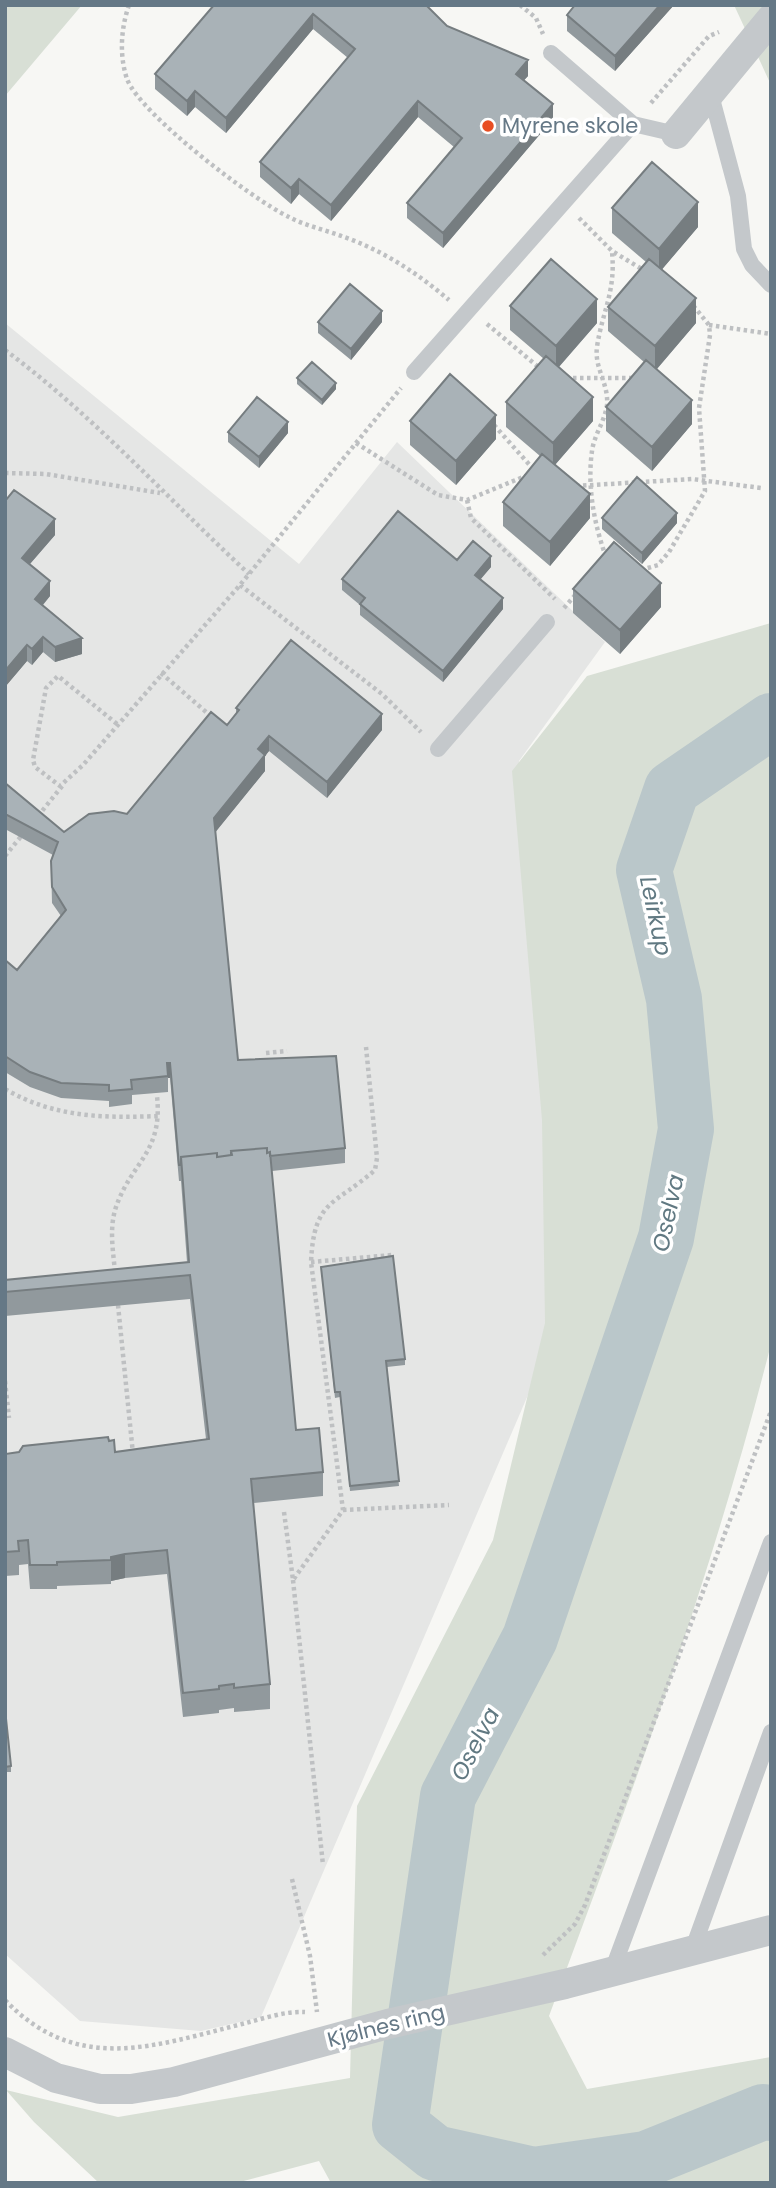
<svg xmlns="http://www.w3.org/2000/svg" width="776" height="2188" font-family="Poppins,sans-serif">
  <style>
    .built { fill: #e5e6e5 }
    .green { fill: #d8dfd5 }
    .lines { fill: none; stroke-linecap: round; stroke-linejoin: round }
    .river { stroke: #bac7ca; stroke-width: 56 }
    .path { stroke: #bec0c2; stroke-width: 4.5; stroke-dasharray: 3.5 3.5; stroke-linecap: butt }
    .service { stroke: #c4c8cb; stroke-width: 16 }
    .minor { stroke: #c4c8cb; stroke-width: 30 }
    .wall { fill: #91999d }
    .shaded-wall { fill: #767d80 }
    .building { fill: #a9b2b7; stroke: #767d80; stroke-width: 2 }
    .poi-dot { fill: #e84e23; stroke: #fff; stroke-width: 2.5 }
    .labels { text-anchor: middle; stroke-width: 7; stroke-linejoin: round; paint-order: stroke }
    .poi-label { font-size: 21px; fill: #657886; stroke: #fff; text-anchor: start }
    .street-label { font-size: 21px; fill: #657886; stroke: #fff }
    .water-label { font-size: 23px; font-style: italic; fill: #617982; stroke: #fff }
  </style>
  <rect width="100%" height="100%" fill="#f7f7f4"/>
  <path class="built" d="M5,323L299,564L397,442L605,642L519,761L570,1297L261,2017L201,2031L80,2021L5,1954Z"/>
  <path class="green" d="M5,5H82L5,96Z
    M734,5H771V85Z
    M771,623V1344C713,1573 632,1794 549,2016L587,2089L771,2057V2183H331L319,2161L236,2183H99L34,2122L6,2090L118,2117L350,2078L357,1806L493,1540L545,1323L542,1120L512,771L587,676Z"/>
  <g class="lines">
    <path class="river" d="M771,721L672,789L644,870L674,999L686,1129L666,1238L530,1638L448,1796L400,2125L435,2153L534,2175L646,2159L763,2112L771,2113"/>
    <path class="path" d="M129,5C121,28 119,55 127,79C140,114 253,200 289,217C306,226 326,230 344,237C384,251 417,273 449,300
      M520,5L536,18L543,34
      M651,103L709,36L719,32
      M579,218L612,251L645,271
      M487,324L542,370
      M709,325L771,334
      M5,350C94,416 168,499 249,574
      M566,378H634
      M494,425L535,471
      M356,443L438,495L467,500L528,475
      M5,473L46,474L160,493
      M576,486L692,479L761,488
      M467,500L471,518L555,599
      M606,557C594,524 587,486 592,451C594,435 605,421 607,405C609,384 594,368 597,347C602,312 616,292 612,252
      M641,570L658,565L669,552L705,491L699,408L710,335L709,325L692,304
      M240,585L382,694L421,732
      M564,608L576,594
      M161,673L213,718
      M117,724L58,676L46,688L33,760L35,767L60,786L83,765L240,585L401,388
      M38,816L63,785
      M5,856L23,834
      M266,1053L287,1051
      M5,1089C55,1118 104,1118 159,1116
      M311,1262L392,1255
      M115,1272C113,1250 109,1228 116,1207C132,1161 163,1153 157,1096
      M118,1305L133,1454
      M5,1381L9,1418
      M343,1510L449,1505
      M284,1512L293,1580L343,1510L311,1262C314,1199 334,1206 375,1170L377,1158L366,1047
      M293,1580L323,1865
      M292,1879L310,1956L317,2012
      M543,1955L575,1924L585,1905L771,1411
      M5,2000C77,2075 154,2046 242,2024C262,2019 284,2011 305,2012"/>
    <path class="service" d="M551,53L633,124L676,134
      M711,95L738,196L744,249L752,265L771,285
      M414,372L633,124
      M438,749L547,622
      M692,1951L771,1732
      M612,1971L771,1542"/>
    <path class="minor" d="M676,134L771,19
      M5,2052L56,2078L100,2089H131L174,2082L388,2024L565,1984L771,1930"/>
  </g>
  <path class="wall" d="M214,5L447,26L528,76L524,80L553,119L443,248L407,218V203L454,147L418,117L331,221L299,194L291,204L260,177V162L348,58L313,29L226,133L195,107L187,116L155,89V74Z
    M575,5H674L615,71L567,31V15Z
    M612,208L698,227L662,269L696,323L657,369L692,424L652,471L606,431V407L644,362L608,331V307L646,262L612,233Z
    M510,306L597,323L559,367L593,421L555,465L590,518L550,566L503,526V502L540,456L506,427V402L544,359L510,330Z
    M318,322H382L351,360L318,333Z
    M297,378L336,389L322,405L297,384Z
    M410,421L496,439L456,485L410,445Z
    M228,432L288,433L259,468L228,442Z
    M5,501L55,535L30,564L50,596L43,605L82,654L55,662L43,652L32,665L27,661L5,687Z
    M602,518L677,523L642,564L602,529Z
    M457,560L491,567L480,579L503,609L443,682L360,615V605L342,590V579Z
    M573,589L661,607L620,654L573,613Z
    M236,708L382,730L327,798L269,751L265,756V771L215,832L238,1060L345,1148V1163L272,1171L296,1430L323,1472V1496L253,1503L270,1684V1709L234,1712V1708L219,1710V1713L183,1717L167,1574L125,1578L111,1581V1584L57,1586V1589H30L28,1564L19,1565V1575L5,1576V1454L109,1441L115,1452L206,1439L190,1299L5,1316V1280L187,1262L181,1181H179L170,1078H168V1092L132,1095V1104L109,1107V1101L61,1098L30,1087L5,1072V960L17,970L61,916L52,903L51,861L53,855L5,829V783L64,832L127,814L227,725L236,714Z
    M321,1267L405,1359V1365L387,1367L399,1486L350,1491L340,1397L335,1398Z
    M5,1709L11,1766V1772H5Z"/>
  <path class="shaded-wall" d="M660,5H674L615,71V56Z
    M313,14V29L226,133V118Z
    M528,60V76L516,89V74Z
    M195,91V107L187,116V101Z
    M418,101V117L331,221V205Z
    M553,104V119L443,248V233Z
    M299,179V194L291,204V188Z
    M698,202V227L659,273V249Z
    M696,298V323L655,371V346Z
    M597,299V323L556,370V346Z
    M382,311V322L351,360V349Z
    M336,383V389L322,405V400Z
    M593,397V421L553,467V443Z
    M692,400V424L652,471V447Z
    M496,415V439L456,485V461Z
    M288,422V433L259,468V457Z
    M590,494V518L550,566V542Z
    M677,513V523L642,564V553Z
    M55,519V535L22,573V558Z
    M491,556V567L475,586V575Z
    M50,581V596L35,614V599Z
    M661,583V607L620,654V630Z
    M503,598V609L443,682V671Z
    M43,637V652L32,665V649Z
    M82,638V654L55,662V647Z
    M27,645V661L5,687V671Z
    M382,714V730L327,798V782Z
    M269,736V751L265,756V771L214,834V818L258,749Z
    M167,1063H170V1078H168Z
    M125,1554V1578L111,1581V1557Z"/>
  <path class="building" d="M214,5H426L447,26L528,60L516,74L553,104L443,233L407,203L462,138L418,101L331,205L299,179L291,188L260,162L355,49L313,14L226,118L195,91L187,101L155,74Z
    M575,5H660L615,56L567,15Z
    M652,162L698,202L659,249L612,208Z
    M551,259L597,299L556,346L510,306Z
    M649,259L696,298L655,346L608,307Z
    M350,284L382,311L351,349L318,322Z
    M546,356L593,397L553,443L506,402Z
    M646,360L692,400L652,447L606,407Z
    M312,362L336,383L322,400L297,378Z
    M450,374L496,415L456,461L410,421Z
    M257,397L288,422L259,457L228,432Z
    M542,454L590,494L550,542L503,502Z
    M637,477L677,513L642,553L602,518Z
    M14,490L55,519L22,558L50,581L35,599L82,638L55,647L43,637L32,649L27,645L5,671V501Z
    M398,511L457,560L473,541L491,556L475,575L503,598L443,671L360,604L365,598L342,579Z
    M614,542L661,583L620,630L573,589Z
    M291,640L382,714L327,782L269,736L258,749L265,755L214,818L238,1060L336,1056L345,1148L270,1156V1152L267,1153V1148L231,1151V1155L217,1157V1153L181,1157V1165H179L170,1063H167L168,1076L131,1080L132,1089L109,1091V1085L61,1083L30,1072L5,1056V960L17,970L66,910L52,887L51,861L58,842L5,814V783L64,832L89,814L114,811L127,814L211,712L227,725L239,710L236,708Z
    M267,1148V1153L270,1152L296,1430L319,1428L323,1472L251,1479L270,1684L234,1688V1684L219,1686V1689L183,1693L167,1550L125,1554L111,1557V1560L57,1562V1565H30L28,1540L18,1541L19,1551L5,1552V1454L19,1452L23,1446L108,1437L109,1441L114,1440L115,1452L209,1439L190,1275L5,1292V1280L189,1262L181,1157L217,1153V1157L232,1155L231,1151Z
    M393,1256L405,1359L386,1361L399,1481L350,1486L340,1392H335L321,1267Z
    M5,1709L11,1766L5,1767Z"/>
  <circle class="poi-dot" cx="488" cy="126" r="7"/>
  <g class="labels">
    <g class="poi-label">
      <text x="502" y="133">Myrene skole</text>
    </g>
    <g class="street-label">
      <text transform="translate(386 2026) rotate(-14)" y="7">Kjølnes ring</text>
    </g>
    <g class="water-label">
      <text transform="translate(656 916) rotate(78)" y="8">Leirkup</text>
      <text transform="translate(668 1213) rotate(-78)" y="8">Oselva</text>
      <text transform="translate(475 1744) rotate(-63)" y="8">Oselva</text>
    </g>
  </g>
  <rect width="776" height="2188" fill="none" stroke="#657886" stroke-width="14"/>
</svg>
